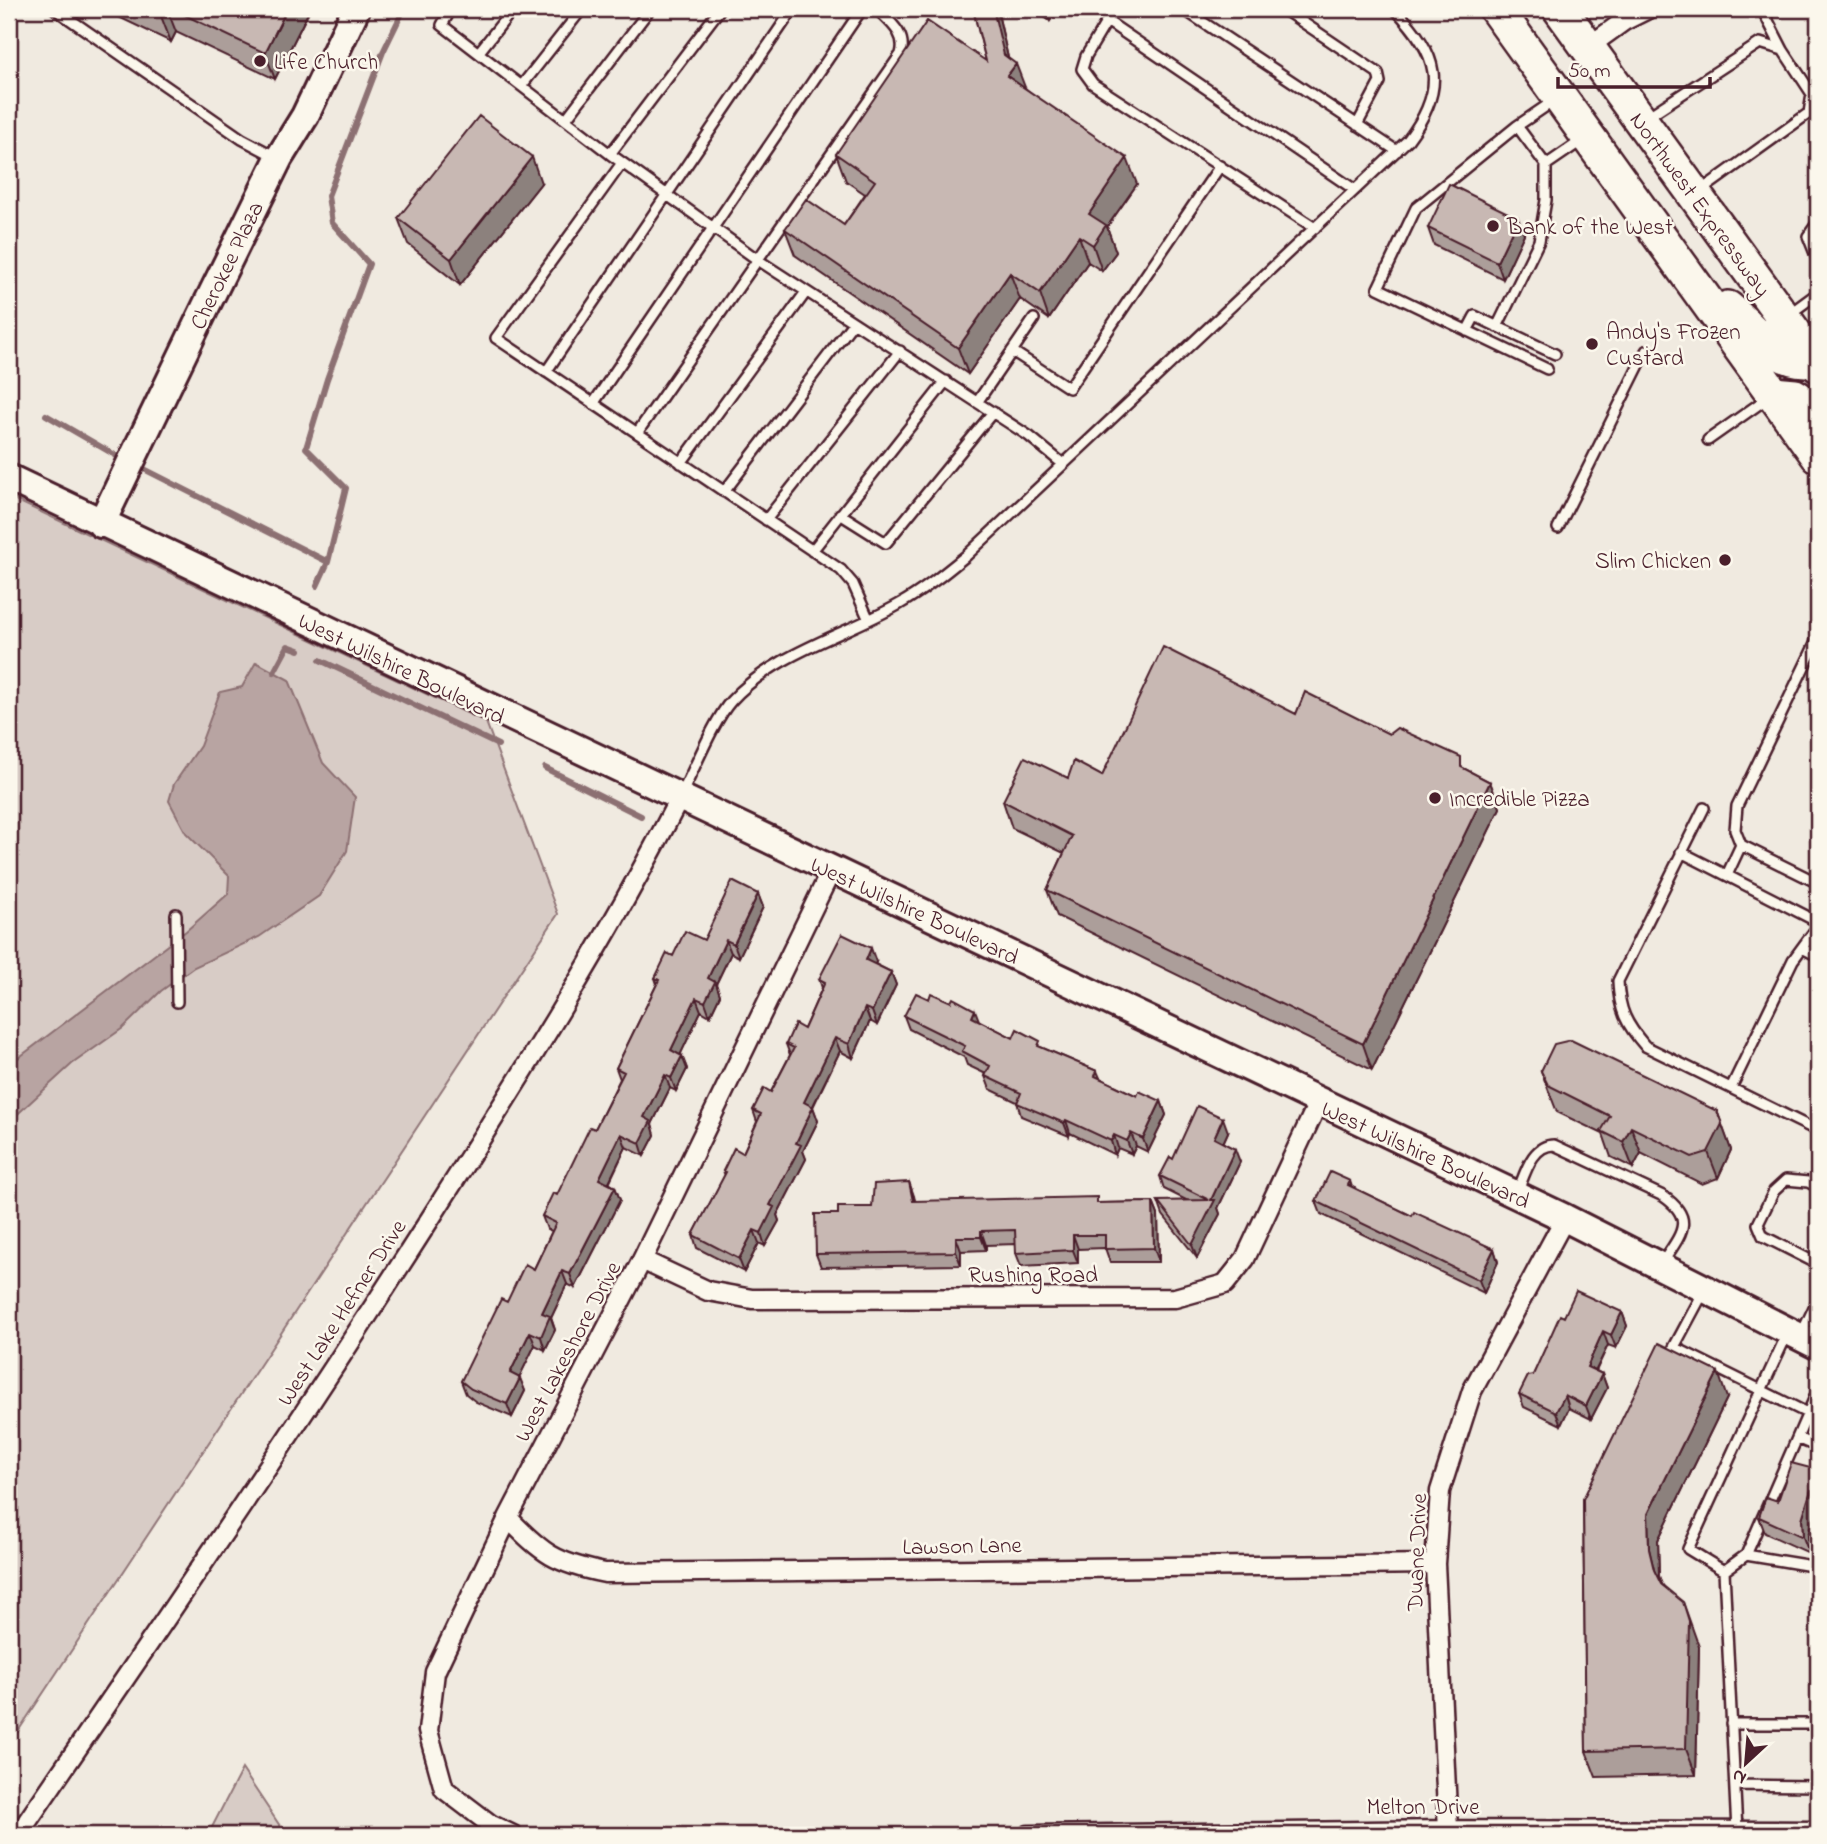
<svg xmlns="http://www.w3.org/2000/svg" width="1827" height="1844" font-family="'Indie Flower',sans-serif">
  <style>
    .green { fill: #d8ccc6; stroke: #917678; stroke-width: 2 }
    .water { fill: #b8a4a2; stroke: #8c6f72; stroke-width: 2 }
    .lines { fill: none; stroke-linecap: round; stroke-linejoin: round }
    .stream { stroke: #8c6f72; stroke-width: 6 }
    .lane-casing { stroke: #4a1f2b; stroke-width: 14 }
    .street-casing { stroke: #4a1f2b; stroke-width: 23 }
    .secondary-casing { stroke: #4a1f2b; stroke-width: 32 }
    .highway-casing { stroke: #4a1f2b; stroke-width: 38 }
    .lane { stroke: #fbf7ec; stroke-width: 9 }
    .street { stroke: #fbf7ec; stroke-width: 18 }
    .secondary { stroke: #fbf7ec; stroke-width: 26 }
    .highway { stroke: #fbf7ec; stroke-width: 33 }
    .wall { fill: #ac9e9a; stroke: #4a1f2b; stroke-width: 2 }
    .shaded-wall { fill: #8c817d; stroke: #4a1f2b; stroke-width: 2 }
    .building { fill: #c8b8b3; stroke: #4a1f2b; stroke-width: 2 }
    .poi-dot { fill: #4a1f2b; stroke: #fbf7ec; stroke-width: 2.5 }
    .labels { text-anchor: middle; stroke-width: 5; stroke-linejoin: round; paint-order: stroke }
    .poi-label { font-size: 23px; fill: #4a1f2b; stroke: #fbf7ec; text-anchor: start }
    .street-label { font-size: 23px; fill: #4a1f2b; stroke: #fbf7ec }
  </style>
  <rect width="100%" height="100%" fill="#f0eae0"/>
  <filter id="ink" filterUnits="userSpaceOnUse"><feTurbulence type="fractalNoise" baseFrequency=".0143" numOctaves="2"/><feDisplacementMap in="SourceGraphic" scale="14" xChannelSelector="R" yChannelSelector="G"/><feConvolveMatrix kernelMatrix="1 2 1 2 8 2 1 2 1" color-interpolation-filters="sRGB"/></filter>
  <g filter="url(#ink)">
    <path class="green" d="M9,497L486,722L558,914L9,1745Z
      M242,1769L286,1835H208Z"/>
    <path class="water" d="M256,662L289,680L323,763L355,797L347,851L319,896L259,937L194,967L161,991L123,1028L72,1064L9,1122V1065L186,931L228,894L229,876L186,833L169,801L174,784L200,746L220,692L242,687Z"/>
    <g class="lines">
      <path class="stream" d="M9,395L13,398
        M46,415L115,455
        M146,470L328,562L317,586
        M328,562L346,488L306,448L327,379L369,264L332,223L328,196L383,52L404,9
        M320,660L498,745
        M274,672L288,646L299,650
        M545,768L641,816"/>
      <defs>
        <path id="lane" d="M55,9L242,139L278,158
          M451,9L442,25L610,154L758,260L1029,436L1063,464
          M1114,9L1086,56L1082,69L1093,84L1315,228
          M1183,9L1397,151
          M1283,9L1378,73L1380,82L1357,125
          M1762,9L1783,50
          M1816,9L1818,13
          M1107,21L1355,190
          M479,52L513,9
          M523,84L582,9
          M1647,117L1760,43L1783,50L1812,94L1809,113L1699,192
          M566,119L650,9
          M610,154L720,9
          M622,163L496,338L841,570L853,584L869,620
          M1546,165L1581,141
          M1818,222L1808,236L1818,261
          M1788,315L1818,293
          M1497,327L1539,241L1546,200V165L1517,126
          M1467,331L1475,316L1555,354
          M1012,351L1069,388L1220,166
          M1547,369L1378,288L1416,208L1517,126L1555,100
          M546,372L793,9
          M978,401L1034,319
          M593,404L862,9
          M637,433L901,54C907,34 890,22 877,9
          M1708,440L1769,397
          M681,463L806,292
          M724,492L853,323
          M840,514L886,543L993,412
          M766,520L900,351
          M1558,528L1646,351
          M812,551L946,381
          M1818,638L1737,806L1735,830L1741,845L1818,883
          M681,795C694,770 714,720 731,701C775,653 843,636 898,605C923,591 945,573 967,555L1408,140C1448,87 1439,55 1395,9
          M1704,808L1618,981C1619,1010 1626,1024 1645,1046L1818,1131
          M1681,852L1818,922
          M1727,875L1741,845
          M176,914L177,1002
          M1802,948L1818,956
          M1731,1088L1793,960L1818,926
          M1818,1187L1808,1182L1786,1180L1774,1191L1758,1224L1763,1236L1818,1264
          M1517,1193C1525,1175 1531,1145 1554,1145L1663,1196C1698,1220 1679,1236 1661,1265
          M1704,1291L1674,1347L1807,1413
          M1801,1335L1818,1299
          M1797,1438L1818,1447
          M1746,1555L1818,1567
          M1724,1571L1688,1549L1788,1332
          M1731,1724H1818
          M1736,1785L1818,1786
          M1737,1831L1724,1571L1746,1555L1818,1390"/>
        <path id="street" d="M1588,47L1624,21L1648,9
          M642,1260L708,1291L752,1299L1175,1298L1225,1284L1245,1259L1318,1103
          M508,1518C543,1554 555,1563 605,1573L1435,1564
          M1448,1830L1435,1564L1440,1491L1472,1391L1565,1218
          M18,1835C158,1631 297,1427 430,1219C518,1081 605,944 679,799
          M513,1835L490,1824L444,1789L428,1731L435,1672L508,1518L642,1260L831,871
          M1028,1835L1448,1830L1818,1831"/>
        <path id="secondary" d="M9,478L1565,1218L1818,1346
          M101,524L207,304L279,158L305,116L356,9"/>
        <path id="highway" d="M1496,9L1818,456
          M1560,9L1818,365
          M1728,308C1754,330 1778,366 1814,359
          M1773,394L1795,396L1818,411"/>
      </defs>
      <use href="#lane" class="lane-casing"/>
      <use href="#street" class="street-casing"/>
      <use href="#secondary" class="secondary-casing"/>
      <use href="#highway" class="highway-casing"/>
      <use href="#lane" class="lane"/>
      <use href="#street" class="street"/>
      <use href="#secondary" class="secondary"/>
      <use href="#highway" class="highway"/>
    </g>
    <path class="wall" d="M105,9H308L309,11L275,79L176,32L171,42L106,11Z
      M973,9H997L1008,58L1025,88L1137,184L1107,227L1116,252L1102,271L1088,262L1049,319L1020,299L968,374L795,255L785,229L844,225L865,194L846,181L836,154L986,61Z
      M1033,9H1058L1050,21Z
      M541,183L460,285L408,244L398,218Z
      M1818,214V241L1811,224Z
      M1428,228L1524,234L1503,279L1434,245Z
      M1296,714L1389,734L1465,769L1490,782L1500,808L1372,1070L1057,916L1047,890L1064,853L1012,828L1003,801L1068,778L1102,776Z
      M758,894L763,907L739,957L731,953L716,984L720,995L710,1016L701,1011L680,1055L682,1056L687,1069L676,1091L670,1088L652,1124L655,1135L644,1156L626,1147L609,1183L615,1187L620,1200L575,1288L567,1284L551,1318L555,1330L545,1350L535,1345L519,1377L525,1391L512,1417L476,1402L466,1394L461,1381L507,1302L534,1269L552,1231L547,1229L542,1216L557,1195L595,1129L620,1079L616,1068L657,984L655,978L673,956L704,940Z
      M876,962L875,964L891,972L896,985L877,1025L870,1021L853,1058L840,1051L813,1107L818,1121L803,1151L806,1159L777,1215L779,1221L765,1246L759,1243L744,1272L697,1248L693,1235L725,1175L723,1171L743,1153L757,1122L753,1110L771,1092L790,1055L786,1044L804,1029L822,988L819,979Z
      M929,999L979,1021L1013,1038L1043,1048L1097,1071L1100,1078L1137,1096L1161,1101L1166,1115L1148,1152L1136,1146L1132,1154L1118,1148L1115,1155L1070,1133L1069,1136L1021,1116L1017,1102L990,1089L985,1076L986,1074L967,1065L964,1057L909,1029L904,1016Z
      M1541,1071L1717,1111L1731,1150L1718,1178L1702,1184L1641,1153L1633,1168L1611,1157L1603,1134L1557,1112Z
      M1228,1132L1223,1143L1240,1162L1218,1208L1220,1214L1197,1258L1163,1215L1158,1201H1188L1164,1189L1160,1176L1173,1159Z
      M1350,1181L1352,1187L1412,1216L1494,1249L1498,1262L1484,1293L1321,1214L1316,1201Z
      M909,1182L915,1201L1099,1203L1153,1202L1158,1215L1159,1262H1110L1105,1248L1078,1249V1263L1021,1266L1016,1253V1244L986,1245V1250L961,1251V1265L821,1267L816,1254L838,1214L872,1207Z
      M1622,1312L1627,1326L1616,1348L1608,1345L1596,1371L1602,1374L1607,1388L1591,1419L1569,1408L1561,1425L1524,1407L1519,1394L1533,1375L1564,1317Z
      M1727,1398L1658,1540L1659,1576L1661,1582L1699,1647L1696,1775L1596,1777L1586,1751L1583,1499Z
      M1818,1470V1506H1817L1808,1535L1809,1553L1765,1533L1759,1517L1778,1501Z"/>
    <path class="shaded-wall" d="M165,9H167L176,32L171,42L161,16Z
      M287,9H308L309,11L275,79L265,53Z
      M993,9H997L1011,71L1016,64L1026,90L1007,76Z
      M1046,9H1058L1050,21Z
      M532,157L541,183L460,285L451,259Z
      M1127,158L1137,184L1107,227L1116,252L1102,271L1093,245L1089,214Z
      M1518,218L1524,234L1503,279L1497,262Z
      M1079,236L1088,262L1049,319L1040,293Z
      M1010,273L1020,299L968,374L958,348Z
      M1490,782L1500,808L1372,1070L1363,1044Z
      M758,894L763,907L739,957L734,944Z
      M726,940L731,953L716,984L720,995L710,1016L705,1002L708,978Z
      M871,948L876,962L871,973L866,960Z
      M891,972L896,985L877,1025L872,1011Z
      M696,998L701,1011L676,1064L671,1050Z
      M865,1008L870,1021L853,1058L849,1044Z
      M975,1010L980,1023L972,1017Z
      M835,1038L840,1051L808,1116L804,1102Z
      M682,1056L687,1069L676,1091L671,1078Z
      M665,1075L670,1088L652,1124L655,1135L644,1156L640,1143L644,1117Z
      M1161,1101L1166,1115L1148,1152L1143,1139Z
      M813,1107L818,1121L803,1151L806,1159L777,1215L779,1221L765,1246L761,1233L770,1205L796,1143Z
      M1717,1111L1731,1150L1718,1178L1708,1152Z
      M1223,1118L1228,1132L1219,1152L1214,1138Z
      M1066,1120L1070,1133L1069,1136L1064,1123Z
      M1631,1127L1641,1153L1633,1168L1623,1142Z
      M1131,1133L1136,1146L1132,1154L1127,1141Z
      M621,1134L626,1147L604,1192L599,1179Z
      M1114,1135L1118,1148L1115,1155L1111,1141Z
      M1235,1149L1240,1162L1218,1208L1220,1214L1197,1258L1192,1245L1211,1200Z
      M909,1182L914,1196L918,1215L913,1201Z
      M615,1187L620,1200L575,1288L570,1274Z
      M1153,1202L1158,1215L1159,1262L1154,1248Z
      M754,1230L759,1243L744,1272L739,1259Z
      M981,1231L986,1245V1250L981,1237Z
      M1073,1235L1078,1249V1263L1073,1250Z
      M956,1237L961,1251V1265L956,1252Z
      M1494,1249L1498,1262L1484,1293L1479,1280Z
      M562,1271L567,1284L551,1318L555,1330L545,1350L541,1337L542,1313Z
      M1622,1312L1627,1326L1616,1348L1611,1335Z
      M1603,1331L1608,1345L1591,1380L1587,1367Z
      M530,1332L535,1345L515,1386L510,1373Z
      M1718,1372L1727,1398L1658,1540L1659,1576L1664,1596L1654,1570L1649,1549L1648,1514Z
      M1602,1374L1607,1388L1591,1419L1586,1406Z
      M520,1378L525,1391L512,1417L507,1404Z
      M1565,1395L1569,1408L1561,1425L1556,1412Z
      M1811,1490L1817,1506L1808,1535L1809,1553L1803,1537L1802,1519Z
      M1683,1602L1699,1647L1696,1775L1686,1749Z"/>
    <path class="building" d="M147,9H165L161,16Z
      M172,9H287L265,53Z
      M973,9H993L1004,55L1016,64L1007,76L1127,158L1089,214L1106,225L1093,245L1079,236L1040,293L1010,273L958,348L785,229L806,199L844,225L875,181L836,154L927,21L986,61Z
      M479,116L532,157L451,259L398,218Z
      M1449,184L1518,218L1497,262L1428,228Z
      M1818,214V236L1811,224Z
      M1163,647L1296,714L1305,692L1389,734L1397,728L1461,757V767L1490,782L1363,1044L1047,890L1072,836L1003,801L1025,757L1068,778L1074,761L1102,776Z
      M732,881L758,894L734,944L726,940L708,978L715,982L705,1002L696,998L671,1050L682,1056L671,1078L665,1075L644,1117L651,1121L640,1143L621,1134L599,1179L615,1187L570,1274L562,1271L542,1313L550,1316L541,1337L530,1332L510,1373L520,1378L507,1404L471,1389L461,1381L501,1299L507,1302L525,1264L534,1269L556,1223L542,1216L553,1193L557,1195L590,1127L595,1129L624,1072L616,1068L659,980L655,978L667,953L673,956L685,931L704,940Z
      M842,934L871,948L866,960L891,972L872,1011L865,1008L849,1044L835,1038L804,1102L813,1107L796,1143L801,1145L770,1205L774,1207L761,1233L754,1230L739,1259L693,1235L726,1172L723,1171L734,1148L743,1153L761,1114L753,1110L764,1088L771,1092L794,1048L786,1044L795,1024L804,1029L825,982L819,979Z
      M916,993L929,999L931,993L951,1002L953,998L975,1010L972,1017L1013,1038L1017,1029L1040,1041L1038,1046L1097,1071L1095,1076L1137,1096L1139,1091L1161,1101L1143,1139L1131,1133L1127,1141L1114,1135L1111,1141L1066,1120L1064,1123L1017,1103L1021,1093L985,1076L990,1066L962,1051L965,1046L904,1016Z
      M1571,1040L1717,1111L1722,1124L1708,1152L1692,1157L1631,1127L1623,1142L1601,1131L1610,1116L1548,1085L1541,1071L1554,1044Z
      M1197,1106L1223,1118L1214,1138L1235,1149L1211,1200H1215L1192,1245L1158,1201L1209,1200L1160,1176L1170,1157L1173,1159Z
      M1330,1172L1350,1181L1348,1185L1412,1216L1414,1212L1494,1249L1479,1280L1316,1201Z
      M909,1182L913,1201L1097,1197V1203L1153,1202L1154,1248L1105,1249V1235H1073V1250L1016,1253L1015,1230L981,1231V1237H956V1252L816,1254L815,1214H838V1207H872L874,1184Z
      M1576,1291L1622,1312L1611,1335L1603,1331L1587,1367L1602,1374L1586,1406L1565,1395L1556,1412L1519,1394L1528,1376L1533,1375L1560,1315L1564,1317Z
      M1659,1343L1718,1372L1648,1514L1649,1549L1654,1570L1661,1584L1683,1602L1689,1621L1686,1749L1586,1751L1583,1499Z
      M1791,1463L1818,1470V1492L1811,1490L1802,1519L1803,1537L1759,1517L1766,1497L1778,1501Z"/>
  </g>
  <g class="poi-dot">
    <circle cx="260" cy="61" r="7"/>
    <circle cx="1493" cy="226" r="7"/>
    <circle cx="1592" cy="344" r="7"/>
    <circle cx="1725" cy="560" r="7"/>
    <circle cx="1435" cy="798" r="7"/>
  </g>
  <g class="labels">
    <g class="poi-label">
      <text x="274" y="69">Life Church</text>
      <text x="1507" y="234">Bank of the West</text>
      <text x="1606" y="339">Andy's Frozen<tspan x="1606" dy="26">Custard</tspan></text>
      <text x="1711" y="568" text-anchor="end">Slim Chicken</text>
      <text x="1449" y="806">Incredible Pizza</text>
    </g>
    <g class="street-label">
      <text transform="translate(1701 204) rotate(54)" y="8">Northwest Expressway</text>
      <text transform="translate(226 265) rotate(-64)" y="8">Cherokee Plaza</text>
      <text transform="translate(402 668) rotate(26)" y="8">West Wilshire Boulevard</text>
      <text transform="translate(915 910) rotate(25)" y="8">West Wilshire Boulevard</text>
      <text transform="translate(1426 1154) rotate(25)" y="8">West Wilshire Boulevard</text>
      <text x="1033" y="1282">Rushing Road</text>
      <text transform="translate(341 1312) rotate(-57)" y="8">West Lake Hefner Drive</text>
      <text transform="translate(567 1351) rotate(-62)" y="8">West Lakeshore Drive</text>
      <text transform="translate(962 1545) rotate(-1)" y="8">Lawson Lane</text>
      <text transform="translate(1416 1552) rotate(-88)" y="8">Duane Drive</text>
      <text x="1423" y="1814">Melton Drive</text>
    </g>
  </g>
  <rect width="1827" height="1844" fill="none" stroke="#fbf7ec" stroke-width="35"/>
  <rect x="18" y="18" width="1792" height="1809" fill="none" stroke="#4a1f2b" stroke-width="2.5" filter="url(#ink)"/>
  <g transform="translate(1746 1763) rotate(206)" stroke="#fbf7ec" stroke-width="5" paint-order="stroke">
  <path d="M0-5L12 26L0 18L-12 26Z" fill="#4a1f2b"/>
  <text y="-10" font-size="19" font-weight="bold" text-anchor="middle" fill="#4a1f2b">N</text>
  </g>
  <path d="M1558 77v10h152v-10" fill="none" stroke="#4a1f2b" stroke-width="3.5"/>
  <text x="1568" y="77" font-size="21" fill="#4a1f2b" stroke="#fbf7ec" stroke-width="5" paint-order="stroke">50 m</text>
</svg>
